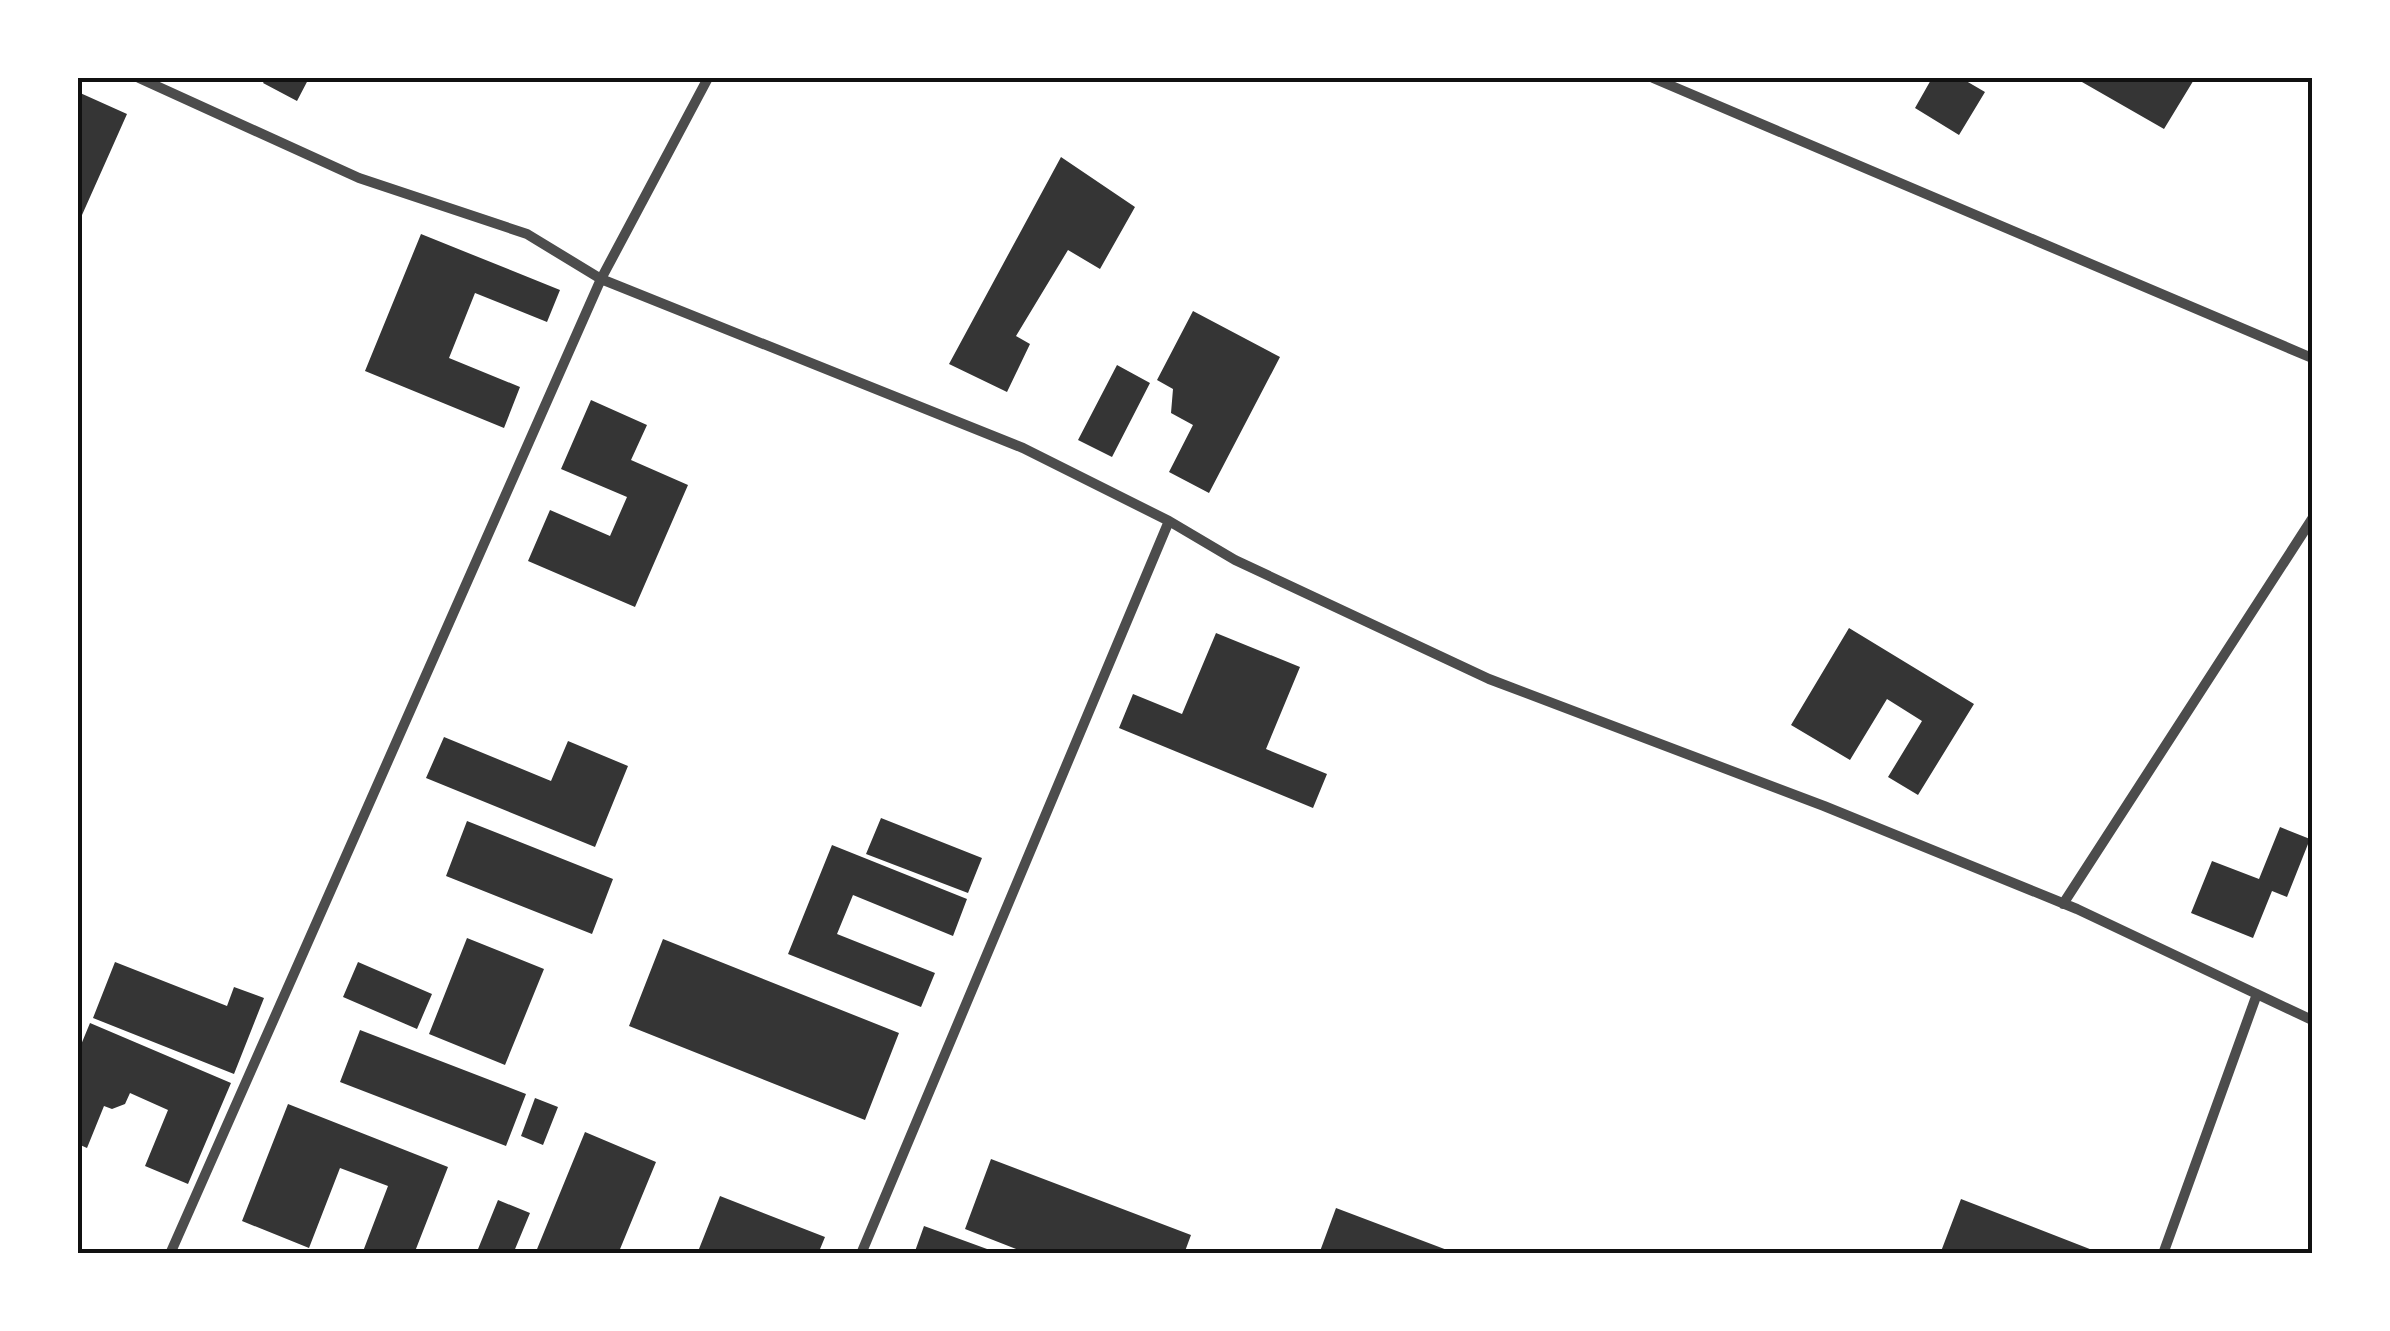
<svg xmlns="http://www.w3.org/2000/svg" width="2390" height="1331" font-family="'Fira Sans',sans-serif">
  <style>
    .building { fill: #353535 }
    .lines { fill: none; stroke-linecap: round; stroke-linejoin: round }
    .minor { stroke: #4c4c4c; stroke-width: 10 }
    .neatline { fill: none; stroke: #111; stroke-width: 4 }
  </style>
  <rect width="100%" height="100%" fill="#fff"/>
  <path class="building" d="M266,78H309L297,101L263,83Z
    M1932,78H1961L1985,92L1959,135L1915,108Z
    M2075,78H2195L2164,129Z
    M78,92L127,114L78,224Z
    M1061,157L1135,207L1100,269L1068,250L1016,336L1030,344L1007,392L949,364Z
    M421,234L560,290L547,322L475,293L449,358L520,387L504,428L365,371Z
    M1193,311L1280,357L1209,493L1169,472L1193,425L1171,413L1173,389L1157,380Z
    M1117,365L1150,383L1112,457L1078,440Z
    M591,400L647,425L631,460L688,485L635,607L528,561L550,510L610,536L627,497L561,469Z
    M1849,628L1974,704L1918,795L1888,777L1922,721L1887,699L1850,760L1791,725Z
    M1216,633L1300,667L1266,749L1327,774L1313,808L1119,728L1133,694L1182,714Z
    M444,737L551,781L568,741L628,766L595,847L426,778Z
    M881,818L982,858L968,893L866,854Z
    M467,821L613,879L592,934L446,876Z
    M2280,827L2310,839L2287,897L2272,891L2253,938L2191,913L2212,861L2259,879Z
    M832,845L967,899L953,936L853,895L837,934L935,973L921,1007L788,954Z
    M467,938L544,969L505,1065L429,1034Z
    M663,939L899,1033L865,1120L629,1026Z
    M115,962L227,1006L234,987L264,998L234,1074L93,1018Z
    M358,962L432,994L417,1029L343,997Z
    M90,1023L231,1083L188,1184L145,1166L168,1110L130,1093L125,1104L112,1109L104,1106L87,1148L78,1144V1052Z
    M360,1030L526,1094L506,1146L340,1082Z
    M535,1098L558,1107L543,1145L521,1136Z
    M288,1104L448,1167L414,1254H362L388,1186L340,1168L309,1248L242,1221Z
    M585,1132L656,1162L618,1254H535Z
    M991,1159L1191,1235L1184,1254H1029L965,1229Z
    M720,1196L825,1237L818,1254H697Z
    M1961,1199L2100,1253V1254H1940Z
    M498,1200L530,1213L513,1254H476Z
    M1336,1208L1455,1253V1254H1319Z
    M924,1226L998,1253V1254H914Z"/>
  <g class="lines">
    <path class="minor" d="M139,78L359,178L527,234L601,279L1023,448L1169,521L1235,560L1489,679L1824,806L2077,909L2312,1020
      M1653,78L2312,358
      M2063,904L2312,519
      M170,1254L601,279L708,78
      M861,1254L1169,521
      M2163,1254L2257,994"/>
  </g>
  <rect width="2390" height="1331" fill="none" stroke="#ffffff" stroke-width="160"/>
  <rect x="80" y="80" width="2230" height="1171" class="neatline"/>
</svg>
